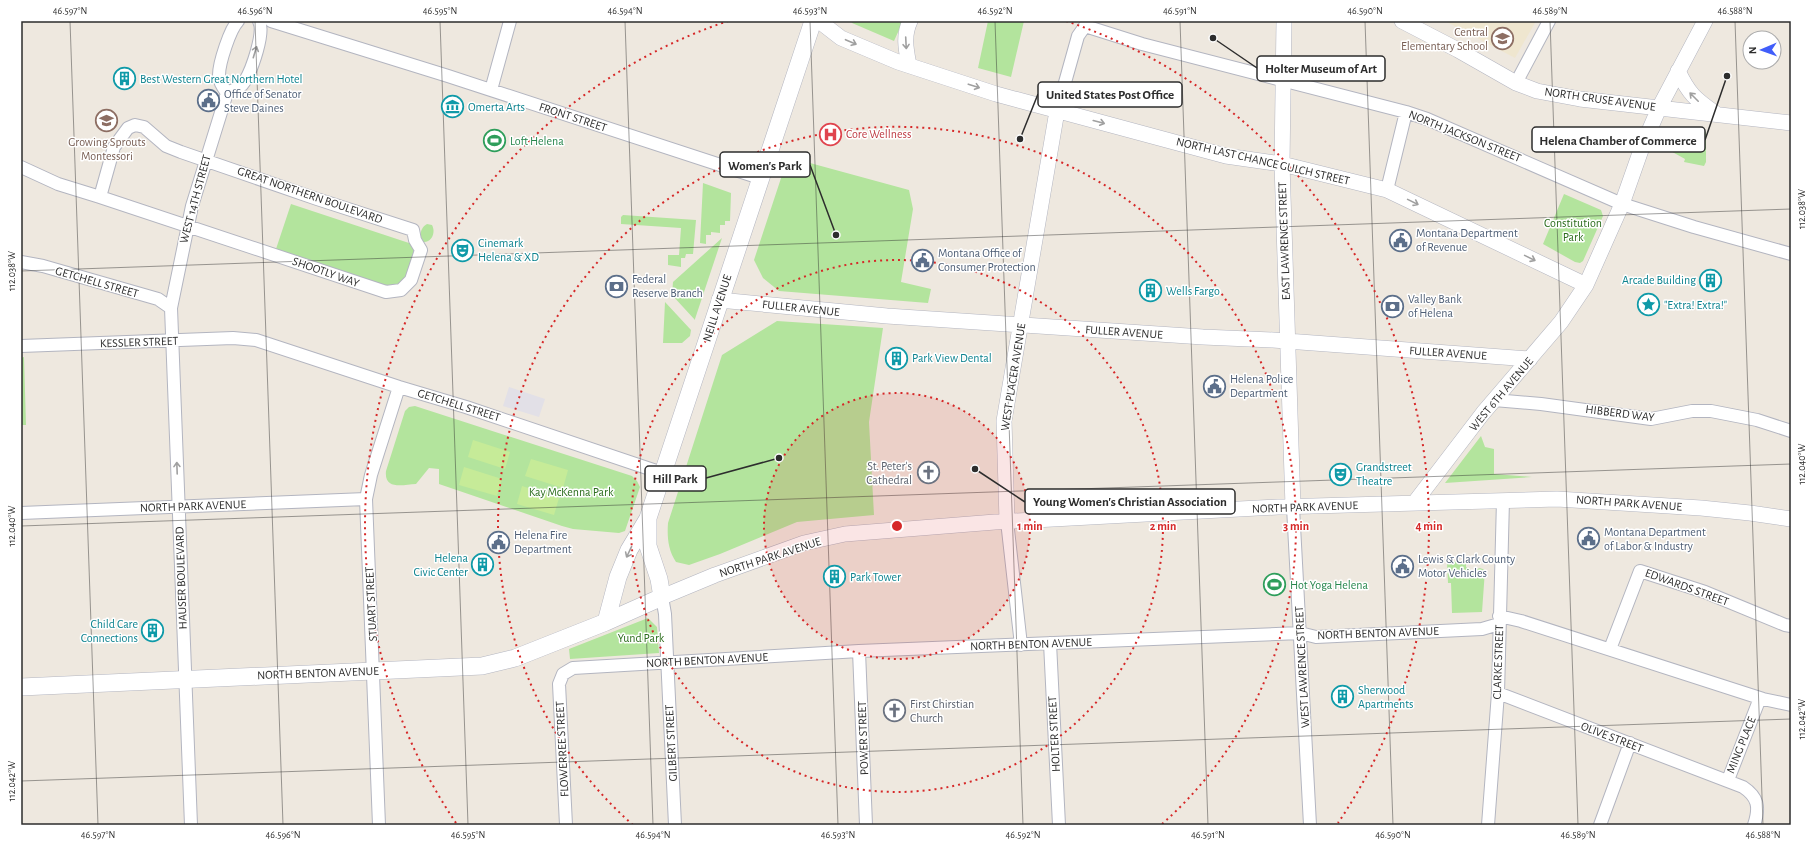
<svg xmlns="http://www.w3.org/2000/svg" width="1812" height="846" font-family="'Alegreya Sans',sans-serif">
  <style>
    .industrial { fill: #e2e0e7 }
    .education { fill: #efe6cf }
    .green { fill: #b3e49d }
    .pitch { fill: #c6eb98 }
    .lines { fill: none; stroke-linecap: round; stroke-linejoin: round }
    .minor-casing { stroke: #b3b5c0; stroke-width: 14 }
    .tertiary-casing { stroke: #b3b5c0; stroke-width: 16 }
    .secondary-casing { stroke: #b3b5c0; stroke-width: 18 }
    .minor { stroke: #fff; stroke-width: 12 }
    .tertiary { stroke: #fff; stroke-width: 15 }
    .secondary { stroke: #fff; stroke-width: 17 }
    .oneway { stroke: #a0a0a0 }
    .ticks { fill: none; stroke: #2d2d2d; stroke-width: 1; stroke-opacity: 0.45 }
    .ring { fill: none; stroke: #d62828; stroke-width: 2; stroke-dasharray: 2 4 }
    .labels { text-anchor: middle; stroke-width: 3; stroke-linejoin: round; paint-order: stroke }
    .education-label { font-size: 12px; fill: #785e54; stroke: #fff; text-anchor: end }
    .culture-label { font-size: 12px; fill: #0d838f; stroke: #fff; text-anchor: start }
    .service-label { font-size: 12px; fill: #4e5e75; stroke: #fff; text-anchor: start }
    .street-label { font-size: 12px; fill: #2d2d2d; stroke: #fff }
    .health-label { font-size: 12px; fill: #be3a42; stroke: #fff; text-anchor: start }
    .leisure-label { font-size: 12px; fill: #27864d; stroke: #fff; text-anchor: start }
    .park-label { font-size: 12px; fill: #2a6c1b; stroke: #fff }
    .worship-label { font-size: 12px; fill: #5b616d; stroke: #fff; text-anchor: end }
    .centre { fill: #d62828; stroke: #fff; stroke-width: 2 }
    .ring-label { font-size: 12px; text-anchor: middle; font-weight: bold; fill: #d62828; stroke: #fff; stroke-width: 3; stroke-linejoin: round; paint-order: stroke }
    .leader { fill: none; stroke: #2d2d2d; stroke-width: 1.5 }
    .callout-dot { fill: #2d2d2d; stroke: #fff; stroke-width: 1.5 }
    .callout { fill: #fff; stroke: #2d2d2d; stroke-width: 1.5 }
    .callout-label { font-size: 13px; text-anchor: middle; font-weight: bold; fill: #2d2d2d }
    .neatline { fill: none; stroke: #2d2d2d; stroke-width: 1.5 }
    .ticks-label { font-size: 10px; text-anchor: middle; fill: #2d2d2d }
  </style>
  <rect width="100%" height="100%" fill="#eee8df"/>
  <path class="industrial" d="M509,387L545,399L539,417L503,406Z"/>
  <path class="education" d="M1445,21H1536L1515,58Z"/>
  <path class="green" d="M851,21H903L894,41L852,23Z
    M988,21H1024L1011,77L978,68Z
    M1680,129L1706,132V162L1704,166L1684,162L1685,159L1658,144C1663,134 1669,131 1680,129Z
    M788,157L909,190L913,209L901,282L931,289L928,303L779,291L763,278L754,260Z
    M703,183L731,193L730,221H725V225H720V233L711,232V235H706V244L700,243Z
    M1564,194L1601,210L1603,216L1583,261L1580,263L1575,262L1543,244Z
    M291,204L409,243L414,249C410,269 411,282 388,287L276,249Z
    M623,215L696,220L693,254H686L685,258H681V267L668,265V255H679L681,228L621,224V217Z
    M427,224L432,225C436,232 432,243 423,242C419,236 420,228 427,224Z
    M722,238L695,319V320L672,295L673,282Z
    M665,302L691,330L690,336L682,343H663Z
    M777,321L883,328L869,422L874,515L797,522L720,554L689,565L676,562C668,550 667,537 668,523L722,355Z
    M24,357L26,425H21V358Z
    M415,406L632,476L637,481L640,487L625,531L619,533L573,529L562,526L439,484V469L429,468L416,484C402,485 384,490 386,471L405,411L409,407Z
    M1481,436L1485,447L1494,449V474L1532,477L1445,483Z
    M1466,561V567L1471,571L1480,568L1485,570L1482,612L1452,613L1451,583H1448L1447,562Z
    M648,618L657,627L659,653L570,659L569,649Z"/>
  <path class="pitch" d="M473,440L510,452L505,469L468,457Z
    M531,459L568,470L563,488L525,476Z
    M464,467L502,479L497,496L459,485Z
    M522,486L559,498L554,515L517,504Z"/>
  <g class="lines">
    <defs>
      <path id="minor" d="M271,21L448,76L760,178
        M1516,83L1549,21
        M491,90L510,21
        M227,93C234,90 241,88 245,81C252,69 265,33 259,21
        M227,93C223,87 219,82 219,75C219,63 230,29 238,21
        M1057,111L1078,36L1085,26L1142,44L1406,112L1427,119L1622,204L1694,227L1791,254
        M135,125L144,127L166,146L181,152L317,199L413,230L415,240L421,250L411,280L401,290L386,292L100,197L114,147L128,128Z
        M21,167L58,184L100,197
        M1387,190L1406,112
        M21,262L43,266L158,299L171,308
        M21,346L233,338L256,340L399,387L466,407L662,473
        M1494,400L1541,404L1651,419L1692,411H1711L1757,420L1791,431
        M1293,507L1310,825
        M21,513L366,499
        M1007,521L1021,645
        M662,597L665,614L675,825
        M1499,616L1521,621L1763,699L1791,705
        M1050,643L1059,825
        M1610,649L1640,571L1705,592L1785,625L1791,626
        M859,651L866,825
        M1498,693L1743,787C1758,797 1760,807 1754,825
        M1728,780L1760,698
        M191,825L171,308L192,206L227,93
        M379,825L366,499L371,475L399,387
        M566,825L559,684L563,674L573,668L859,651L1300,633L1316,637L1482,629L1499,624
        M1488,825L1498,693L1503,500
        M1600,825L1630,743"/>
      <path id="tertiary" d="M819,21L841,38L898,62L996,94L1226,156L1282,164L1387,190L1586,285
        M1284,21L1282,164L1293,507
        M1402,21L1458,50L1516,83L1537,91L1580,99L1791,123
        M909,65C906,49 903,36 910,21
        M1678,71C1689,94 1695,99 1715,113
        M719,300L887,316L1203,337L1273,340L1530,359
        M1415,502L1483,413L1561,322L1586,285L1622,204L1641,150L1659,108L1705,21
        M1007,521L1004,421L1057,111
        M662,597L715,575L804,543L845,534L995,522L1278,507L1557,499L1701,508L1750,513L1791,519"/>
      <path id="secondary" d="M606,622L618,577L629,550L647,520
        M21,687L482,666L515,658L606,622L662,597L659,579L648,546V518L813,21"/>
    </defs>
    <use href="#minor" class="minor-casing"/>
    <use href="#tertiary" class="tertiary-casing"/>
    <use href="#secondary" class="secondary-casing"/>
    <use href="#minor" class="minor"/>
    <use href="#tertiary" class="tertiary"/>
    <use href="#secondary" class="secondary"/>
  </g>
  <defs><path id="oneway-shaft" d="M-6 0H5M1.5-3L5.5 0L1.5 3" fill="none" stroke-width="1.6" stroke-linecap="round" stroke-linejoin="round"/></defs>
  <g class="oneway">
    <use href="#oneway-shaft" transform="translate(851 42) rotate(23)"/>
    <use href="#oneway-shaft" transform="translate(906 43) rotate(87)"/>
    <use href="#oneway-shaft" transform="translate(255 52) rotate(-73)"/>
    <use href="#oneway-shaft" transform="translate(974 86) rotate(18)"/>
    <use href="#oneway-shaft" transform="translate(1694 97) rotate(-135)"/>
    <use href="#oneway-shaft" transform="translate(1099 122) rotate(15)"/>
    <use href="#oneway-shaft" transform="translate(1413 202) rotate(26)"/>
    <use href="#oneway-shaft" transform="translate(1530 258) rotate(26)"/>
    <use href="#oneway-shaft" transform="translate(177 468) rotate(-92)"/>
    <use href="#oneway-shaft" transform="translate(629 552) rotate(115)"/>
  </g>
  <path class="ticks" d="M70,21L98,825M255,21L283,825M440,21L468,825M625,21L653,825M810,21L838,825M995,21L1023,825M1180,21L1208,825M1365,21L1393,825M1550,21L1578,825M1735,21L1763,825M21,271L1791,209M21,526L1791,464M21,781L1791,719"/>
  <circle cx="897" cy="526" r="133" fill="#d62828" fill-opacity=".12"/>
  <g class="ring">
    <circle cx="897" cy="526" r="133"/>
    <circle cx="897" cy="526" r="266"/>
    <path d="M633 825A399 399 0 1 1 1161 825"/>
    <path d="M456 823A532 532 0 0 1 728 21M1066 21A532 532 0 0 1 1338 823"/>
  </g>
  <defs>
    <symbol id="school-ring" viewBox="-11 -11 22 22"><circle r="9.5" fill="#fff" stroke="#8d6e63" stroke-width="1.5"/><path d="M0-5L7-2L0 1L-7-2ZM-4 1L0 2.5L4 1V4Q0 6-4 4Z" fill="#8d6e63"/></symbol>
    <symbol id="building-ring" viewBox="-11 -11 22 22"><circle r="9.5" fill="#fff" stroke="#0f9aa8" stroke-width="1.5"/><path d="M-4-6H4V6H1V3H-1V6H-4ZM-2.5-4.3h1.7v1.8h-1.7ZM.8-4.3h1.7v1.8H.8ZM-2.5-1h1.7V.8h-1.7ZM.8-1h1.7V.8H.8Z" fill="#0f9aa8"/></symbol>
    <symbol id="civic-ring" viewBox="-11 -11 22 22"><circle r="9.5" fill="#fff" stroke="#5c6f8a" stroke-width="1.5"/><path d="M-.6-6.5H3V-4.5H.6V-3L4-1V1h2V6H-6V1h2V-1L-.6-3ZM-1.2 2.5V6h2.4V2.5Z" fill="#5c6f8a"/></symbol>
    <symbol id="museum-ring" viewBox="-11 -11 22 22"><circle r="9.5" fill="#fff" stroke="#0f9aa8" stroke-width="1.5"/><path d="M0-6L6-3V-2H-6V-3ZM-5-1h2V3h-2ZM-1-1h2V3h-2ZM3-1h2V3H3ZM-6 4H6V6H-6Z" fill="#0f9aa8"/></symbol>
    <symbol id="hospital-ring" viewBox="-11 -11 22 22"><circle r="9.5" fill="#fff" stroke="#e0444e" stroke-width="1.5"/><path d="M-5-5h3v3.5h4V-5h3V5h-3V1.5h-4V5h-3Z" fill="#e0444e"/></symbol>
    <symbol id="stadium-ring" viewBox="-11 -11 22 22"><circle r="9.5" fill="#fff" stroke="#2e9e5b" stroke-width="1.5"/><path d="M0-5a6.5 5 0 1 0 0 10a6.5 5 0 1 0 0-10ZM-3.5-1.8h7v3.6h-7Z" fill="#2e9e5b"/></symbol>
    <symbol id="theatre-ring" viewBox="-11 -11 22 22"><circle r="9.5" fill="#fff" stroke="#0f9aa8" stroke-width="1.5"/><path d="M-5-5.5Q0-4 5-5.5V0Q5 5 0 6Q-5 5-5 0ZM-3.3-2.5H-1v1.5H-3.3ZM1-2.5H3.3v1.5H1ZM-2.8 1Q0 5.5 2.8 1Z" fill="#0f9aa8"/></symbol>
    <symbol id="bank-ring" viewBox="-11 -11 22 22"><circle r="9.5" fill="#fff" stroke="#5c6f8a" stroke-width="1.5"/><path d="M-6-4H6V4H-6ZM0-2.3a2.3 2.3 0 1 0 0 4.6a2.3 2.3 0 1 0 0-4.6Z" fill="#5c6f8a"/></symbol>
    <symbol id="sight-ring" viewBox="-11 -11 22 22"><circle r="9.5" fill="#fff" stroke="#0f9aa8" stroke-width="1.5"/><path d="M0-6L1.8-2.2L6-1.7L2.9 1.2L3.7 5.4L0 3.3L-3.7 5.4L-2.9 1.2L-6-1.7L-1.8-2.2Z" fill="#0f9aa8"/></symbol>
    <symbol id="church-ring" viewBox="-11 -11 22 22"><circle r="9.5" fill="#fff" stroke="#6b7280" stroke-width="1.5"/><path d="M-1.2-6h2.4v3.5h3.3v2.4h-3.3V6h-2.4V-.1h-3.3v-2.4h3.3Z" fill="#6b7280"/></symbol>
  </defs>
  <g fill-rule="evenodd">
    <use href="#school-ring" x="1490" y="26" width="25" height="25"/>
    <use href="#building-ring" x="112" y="66" width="25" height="25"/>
    <use href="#civic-ring" x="196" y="88" width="25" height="25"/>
    <use href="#museum-ring" x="440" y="94" width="25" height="25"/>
    <use href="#school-ring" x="94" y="108" width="25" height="25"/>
    <use href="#hospital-ring" x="818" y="122" width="25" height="25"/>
    <use href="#stadium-ring" x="482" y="128" width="25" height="25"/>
    <use href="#civic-ring" x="1388" y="228" width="25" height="25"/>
    <use href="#theatre-ring" x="450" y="238" width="25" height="25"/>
    <use href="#civic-ring" x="910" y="248" width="25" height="25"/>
    <use href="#building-ring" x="1698" y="268" width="25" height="25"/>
    <use href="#bank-ring" x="604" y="274" width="25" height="25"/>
    <use href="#building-ring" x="1138" y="278" width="25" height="25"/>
    <use href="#sight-ring" x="1636" y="292" width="25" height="25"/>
    <use href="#bank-ring" x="1380" y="294" width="25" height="25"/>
    <use href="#building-ring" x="884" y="346" width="25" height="25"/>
    <use href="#civic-ring" x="1202" y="374" width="25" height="25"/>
    <use href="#church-ring" x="916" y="460" width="25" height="25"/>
    <use href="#theatre-ring" x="1328" y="462" width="25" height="25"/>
    <use href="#civic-ring" x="1576" y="526" width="25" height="25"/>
    <use href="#civic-ring" x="486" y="530" width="25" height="25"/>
    <use href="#building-ring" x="470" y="552" width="25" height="25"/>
    <use href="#civic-ring" x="1390" y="554" width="25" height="25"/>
    <use href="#building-ring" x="822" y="564" width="25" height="25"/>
    <use href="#stadium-ring" x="1262" y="572" width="25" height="25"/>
    <use href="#building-ring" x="140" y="618" width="25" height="25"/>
    <use href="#building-ring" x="1330" y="684" width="25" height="25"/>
    <use href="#church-ring" x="882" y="698" width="25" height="25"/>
  </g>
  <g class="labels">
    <g class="education-label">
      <text x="1488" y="36">Central<tspan x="1488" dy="14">Elementary School</tspan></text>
      <text x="107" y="146" text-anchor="middle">Growing Sprouts<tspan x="107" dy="14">Montessori</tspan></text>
    </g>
    <g class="culture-label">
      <text x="140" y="83">Best Western Great Northern Hotel</text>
      <text x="468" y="111">Omerta Arts</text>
      <text x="478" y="247">Cinemark<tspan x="478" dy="14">Helena &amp; XD</tspan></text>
      <text x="1696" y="284" text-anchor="end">Arcade Building</text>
      <text x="1166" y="295">Wells Fargo</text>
      <text x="1664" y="309">"Extra! Extra!"</text>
      <text x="912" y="362">Park View Dental</text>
      <text x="1356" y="471">Grandstreet<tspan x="1356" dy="14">Theatre</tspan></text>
      <text x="468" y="562" text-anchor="end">Helena<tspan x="468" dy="14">Civic Center</tspan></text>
      <text x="850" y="581">Park Tower</text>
      <text x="138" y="628" text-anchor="end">Child Care<tspan x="138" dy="14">Connections</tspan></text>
      <text x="1358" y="694">Sherwood<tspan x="1358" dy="14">Apartments</tspan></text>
    </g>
    <g class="service-label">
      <text x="224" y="98">Office of Senator<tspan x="224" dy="14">Steve Daines</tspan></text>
      <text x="1416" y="237">Montana Department<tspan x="1416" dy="14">of Revenue</tspan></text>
      <text x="938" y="257">Montana Office of<tspan x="938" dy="14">Consumer Protection</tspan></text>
      <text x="632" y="283">Federal<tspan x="632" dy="14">Reserve Branch</tspan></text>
      <text x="1408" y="303">Valley Bank<tspan x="1408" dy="14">of Helena</tspan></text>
      <text x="1230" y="383">Helena Police<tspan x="1230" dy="14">Department</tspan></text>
      <text x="1604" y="536">Montana Department<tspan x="1604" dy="14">of Labor &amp; Industry</tspan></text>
      <text x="514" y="539">Helena Fire<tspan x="514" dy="14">Department</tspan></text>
      <text x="1418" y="563">Lewis &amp; Clark County<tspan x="1418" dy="14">Motor Vehicles</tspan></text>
    </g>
    <g class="street-label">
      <text transform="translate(1600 99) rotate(8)" y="4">NORTH CRUSE AVENUE</text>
      <text transform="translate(573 117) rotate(18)" y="4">FRONT STREET</text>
      <text transform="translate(1465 136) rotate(22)" y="4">NORTH JACKSON STREET</text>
      <text transform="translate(1263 161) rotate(13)" y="4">NORTH LAST CHANCE GULCH STREET</text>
      <text transform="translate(310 195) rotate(19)" y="4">GREAT NORTHERN BOULEVARD</text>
      <text transform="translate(195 199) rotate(-75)" y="4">WEST 14TH STREET</text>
      <text transform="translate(1284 241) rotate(-92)" y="4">EAST LAWRENCE STREET</text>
      <text transform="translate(326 272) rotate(19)" y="4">SHOOTLY WAY</text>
      <text transform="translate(97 282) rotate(16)" y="4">GETCHELL STREET</text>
      <text transform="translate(717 308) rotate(-72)" y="4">NEILL AVENUE</text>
      <text transform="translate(801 308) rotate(6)" y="4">FULLER AVENUE</text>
      <text transform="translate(1124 332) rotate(4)" y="4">FULLER AVENUE</text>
      <text transform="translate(139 342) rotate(-2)" y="4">KESSLER STREET</text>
      <text transform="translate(1448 353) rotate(4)" y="4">FULLER AVENUE</text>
      <text transform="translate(1013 377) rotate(-81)" y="4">WEST PLACER AVENUE</text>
      <text transform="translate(1501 394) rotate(-50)" y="4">WEST 6TH AVENUE</text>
      <text transform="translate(459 405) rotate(17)" y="4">GETCHELL STREET</text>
      <text transform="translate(1620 413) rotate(7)" y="4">HIBBERD WAY</text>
      <text transform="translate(1629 503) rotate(4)" y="4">NORTH PARK AVENUE</text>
      <text transform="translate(193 506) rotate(-2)" y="4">NORTH PARK AVENUE</text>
      <text transform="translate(1305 507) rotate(-2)" y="4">NORTH PARK AVENUE</text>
      <text transform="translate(770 557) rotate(-18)" y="4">NORTH PARK AVENUE</text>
      <text transform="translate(181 578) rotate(-92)" y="4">HAUSER BOULEVARD</text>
      <text transform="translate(1687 587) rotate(20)" y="4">EDWARDS STREET</text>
      <text transform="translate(371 604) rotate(-93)" y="4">STUART STREET</text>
      <text transform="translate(1378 633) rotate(-2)" y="4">NORTH BENTON AVENUE</text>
      <text transform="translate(1031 644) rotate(-2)" y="4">NORTH BENTON AVENUE</text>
      <text transform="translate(707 660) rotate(-3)" y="4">NORTH BENTON AVENUE</text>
      <text transform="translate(1498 662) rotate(-88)" y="4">CLARKE STREET</text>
      <text transform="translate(1302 667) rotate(-93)" y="4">WEST LAWRENCE STREET</text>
      <text transform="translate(318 673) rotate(-2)" y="4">NORTH BENTON AVENUE</text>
      <text transform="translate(1054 734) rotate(-93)" y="4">HOLTER STREET</text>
      <text transform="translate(1612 737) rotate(21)" y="4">OLIVE STREET</text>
      <text transform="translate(863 738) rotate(-92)" y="4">POWER STREET</text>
      <text transform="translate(671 743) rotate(-93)" y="4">GILBERT STREET</text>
      <text transform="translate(1741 745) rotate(-68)" y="4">MING PLACE</text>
      <text transform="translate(562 749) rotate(-93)" y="4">FLOWERREE STREET</text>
    </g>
    <g class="health-label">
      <text x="846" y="138">Core Wellness</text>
    </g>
    <g class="leisure-label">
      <text x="510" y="145">Loft Helena</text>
      <text x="1290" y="589">Hot Yoga Helena</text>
    </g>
    <g class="park-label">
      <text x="1573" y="227">Constitution<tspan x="1573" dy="14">Park</tspan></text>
      <text x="571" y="496">Kay McKenna Park</text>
      <text x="641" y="642">Yund Park</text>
    </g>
    <g class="worship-label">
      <text x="912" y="470">St. Peter's<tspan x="912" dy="14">Cathedral</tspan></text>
      <text x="910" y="708" text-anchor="start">First Chirstian<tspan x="910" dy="14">Church</tspan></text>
    </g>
  </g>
  <circle cx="897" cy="526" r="6" class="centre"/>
  <g class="ring-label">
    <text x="1030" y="530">1 min</text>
    <text x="1163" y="530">2 min</text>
    <text x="1296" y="530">3 min</text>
    <text x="1429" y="530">4 min</text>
  </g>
  <path class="leader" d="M1213 38L1257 68M1020 139L1038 94M1727 76L1705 140M836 235L810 165M779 458L706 478M975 469L1025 502"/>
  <g class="callout-dot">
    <circle cx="1213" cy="38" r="4"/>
    <circle cx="1020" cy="139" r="4"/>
    <circle cx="1727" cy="76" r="4"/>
    <circle cx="836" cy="235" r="4"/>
    <circle cx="779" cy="458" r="4"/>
    <circle cx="975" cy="469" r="4"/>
  </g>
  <g class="callout">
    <rect x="1257" y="56" width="128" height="25" rx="4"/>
    <rect x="1038" y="82" width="144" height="25" rx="4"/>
    <rect x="1532" y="127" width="173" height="25" rx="4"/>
    <rect x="720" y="152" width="90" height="25" rx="4"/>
    <rect x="645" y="466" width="61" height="25" rx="4"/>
    <rect x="1025" y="489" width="210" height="25" rx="4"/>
  </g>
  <g class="callout-label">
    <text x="1321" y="73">Holter Museum of Art</text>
    <text x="1110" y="99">United States Post Office</text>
    <text x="1618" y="145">Helena Chamber of Commerce</text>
    <text x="765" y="170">Women's Park</text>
    <text x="675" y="483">Hill Park</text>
    <text x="1130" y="506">Young Women's Christian Association</text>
  </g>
  <rect width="1812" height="846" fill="none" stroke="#ffffff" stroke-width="44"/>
  <g transform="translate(1762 50) rotate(268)"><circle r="19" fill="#ffffff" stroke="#ababab"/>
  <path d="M0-3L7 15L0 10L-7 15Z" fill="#415efa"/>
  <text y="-6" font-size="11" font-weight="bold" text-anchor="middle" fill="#2d2d2d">N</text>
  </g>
  <rect x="22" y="22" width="1768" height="802" class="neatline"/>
  <g class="ticks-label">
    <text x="70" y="14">46.597°N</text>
    <text x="255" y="14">46.596°N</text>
    <text x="440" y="14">46.595°N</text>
    <text x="625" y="14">46.594°N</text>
    <text x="810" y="14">46.593°N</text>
    <text x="995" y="14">46.592°N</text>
    <text x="1180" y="14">46.591°N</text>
    <text x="1365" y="14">46.590°N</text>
    <text x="1550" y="14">46.589°N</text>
    <text x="1735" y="14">46.588°N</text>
    <text transform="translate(1801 209) rotate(-90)" y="4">112.038°W</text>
    <text transform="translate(11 271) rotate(-90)" y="4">112.038°W</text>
    <text transform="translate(1801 464) rotate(-90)" y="4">112.040°W</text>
    <text transform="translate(11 526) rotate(-90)" y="4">112.040°W</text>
    <text transform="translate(1801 719) rotate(-90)" y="4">112.042°W</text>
    <text transform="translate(11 781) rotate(-90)" y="4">112.042°W</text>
    <text x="98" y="838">46.597°N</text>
    <text x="283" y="838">46.596°N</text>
    <text x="468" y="838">46.595°N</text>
    <text x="653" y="838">46.594°N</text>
    <text x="838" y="838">46.593°N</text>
    <text x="1023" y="838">46.592°N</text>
    <text x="1208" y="838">46.591°N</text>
    <text x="1393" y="838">46.590°N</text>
    <text x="1578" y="838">46.589°N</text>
    <text x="1763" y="838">46.588°N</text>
  </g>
</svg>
